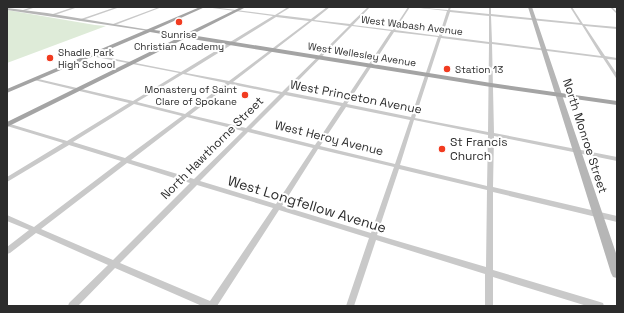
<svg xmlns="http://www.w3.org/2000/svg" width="624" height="313" font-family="'Space Grotesk',sans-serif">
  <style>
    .green { fill: #deebd8 }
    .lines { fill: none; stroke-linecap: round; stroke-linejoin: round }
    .street { fill: #c9c9c9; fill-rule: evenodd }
    .secondary { fill: #b6b6b6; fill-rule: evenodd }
    .primary { fill: #a4a4a4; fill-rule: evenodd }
    .poi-dot { fill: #f13b20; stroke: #fff; stroke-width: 1.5 }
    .labels { text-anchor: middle; stroke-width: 4; stroke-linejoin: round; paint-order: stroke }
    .far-street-label { font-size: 10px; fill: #2c2c2c; stroke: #fff }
    .far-poi-label { font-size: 10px; fill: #2c2c2c; stroke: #fff; text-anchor: start }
    .street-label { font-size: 12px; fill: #2c2c2c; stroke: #fff }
    .poi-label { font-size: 12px; fill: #2c2c2c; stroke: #fff; text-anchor: start }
    .near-street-label { font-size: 14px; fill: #2c2c2c; stroke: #fff }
  </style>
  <rect width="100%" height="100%" fill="#fff"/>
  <path class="green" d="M7,10L95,25L106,26L7,63Z"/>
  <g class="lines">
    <path class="street" d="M32,7H36L21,12L20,11Z
      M74,7H78L52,16L50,15Z
      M116,7H120L80,21L78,20Z
      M159,7H162L115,25L113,24Z
      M205,7H212L275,15L288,7H291L278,15L311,19L327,7H330L314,20L350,24L368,7H370L353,25L393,30L408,7H410L395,30L439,36L447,11L412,7L448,10L449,7H451L450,10L489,14V7H491V14L580,23L570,7H572L583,24L617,27V29L585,26L605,56L617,58V60L607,59L617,74V78H616L603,58L492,44L494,133L617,157V161L494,136L493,187L617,216V222L493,192V270L600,302L603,303L604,306H587L493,277V306H485V274L376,240L354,306H346L369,238L279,210L217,306H202L115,268L78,306H68L69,303L108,265L36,233L10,253L7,254V247L29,230L7,221V215L34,227L121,161L69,145L7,182V177L63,143L7,126V123L67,141L129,103L34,80V78L133,101L179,73L91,56H90V54L181,72L273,16ZM450,12L489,16V42L442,36ZM491,16L582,25L601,56L492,42ZM276,17L309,21L229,81L186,73ZM312,21L349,26L282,92L233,82ZM352,26L391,31L343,103L287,92ZM394,32L438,37L411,117L347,104ZM441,38L489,44L488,132L415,118ZM183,74L226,83L185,114L137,102ZM230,84L280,94L246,128L190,115ZM285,95L341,106L315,145L251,129ZM134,104L182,116L125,158L73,142ZM346,107L410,120L395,164L320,146ZM187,117L243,131L194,179L131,160ZM414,120L488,135L487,186L400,165ZM248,132L313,148L276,204L200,181ZM318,149L394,167L371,233L282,206ZM127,163L190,183L113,260L41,229ZM399,169L487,190L486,267L377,235ZM197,185L273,208L210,301L120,263Z
      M610,7H612L617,12V14Z"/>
    <path class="secondary" d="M528,7H532L617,256V278L613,277L611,273Z
      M7,8L47,13L150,30L148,31L7,10Z"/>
    <path class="primary" d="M200,7H205L154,30L185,34L241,7H246L191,35L491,83L617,101V105L491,87L186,38L7,127V122L180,37L150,32L9,92L7,93V89Z"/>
  </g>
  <g class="poi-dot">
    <circle cx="179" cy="22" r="4"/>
    <circle cx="50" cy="58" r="4"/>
    <circle cx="447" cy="69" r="4"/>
    <circle cx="245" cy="95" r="4"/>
    <circle cx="442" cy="149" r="4"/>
  </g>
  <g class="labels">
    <g class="far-street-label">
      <text transform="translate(412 25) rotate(7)" y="4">West Wabash Avenue</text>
      <text transform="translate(362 54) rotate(9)" y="4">West Wellesley Avenue</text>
    </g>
    <g class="far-poi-label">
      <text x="179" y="38" text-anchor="middle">Sunrise<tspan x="179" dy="12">Christian Academy</tspan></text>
      <text x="58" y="56">Shadle Park<tspan x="58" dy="12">High School</tspan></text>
      <text x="455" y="73">Station 13</text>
      <text x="237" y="93" text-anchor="end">Monastery of Saint<tspan x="237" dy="12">Clare of Spokane</tspan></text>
    </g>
    <g class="street-label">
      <text transform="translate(356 97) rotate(11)" y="4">West Princeton Avenue</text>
      <text transform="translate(585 136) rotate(72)" y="4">North Monroe Street</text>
      <text transform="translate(329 138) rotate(14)" y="4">West Heroy Avenue</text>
      <text transform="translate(212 148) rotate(-45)" y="4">North Hawthorne Street</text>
    </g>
    <g class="poi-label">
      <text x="450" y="146">St Francis<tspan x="450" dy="14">Church</tspan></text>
    </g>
    <g class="near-street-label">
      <text transform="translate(307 204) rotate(17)" y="5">West Longfellow Avenue</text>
    </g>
  </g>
  <rect width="624" height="313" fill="none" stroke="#2c2c2c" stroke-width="16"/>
</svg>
